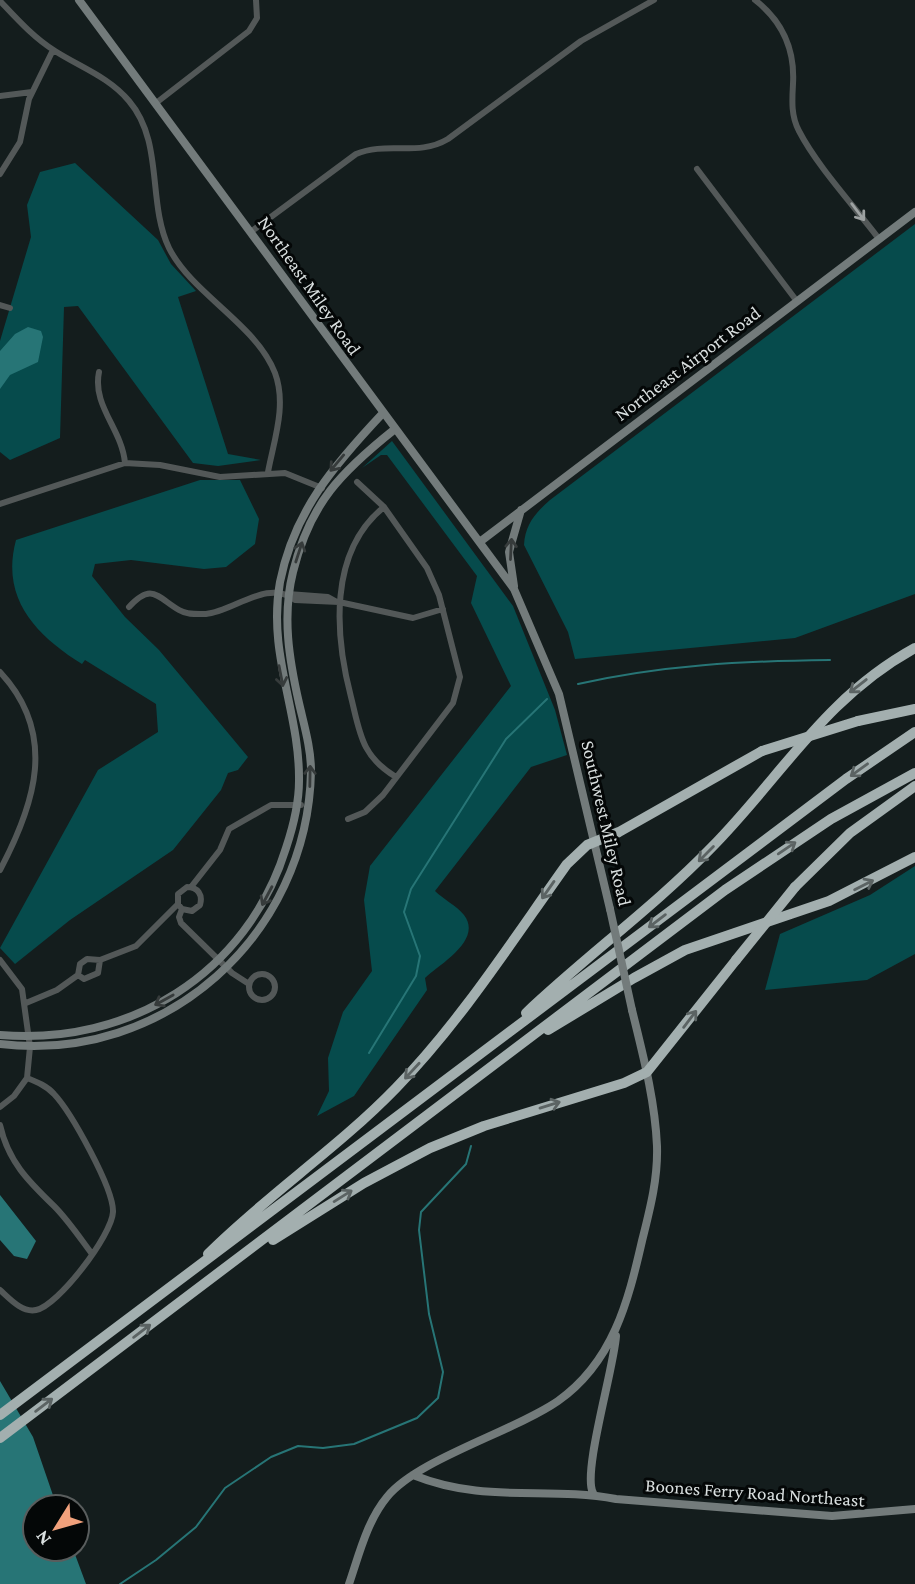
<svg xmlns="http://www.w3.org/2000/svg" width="915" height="1584" font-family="'Crimson Pro',serif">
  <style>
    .green { fill: #064b4c }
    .water { fill: #277576 }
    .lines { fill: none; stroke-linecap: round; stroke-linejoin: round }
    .stream { stroke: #277576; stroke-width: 2 }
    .street { stroke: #535858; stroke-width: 6 }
    .secondary { stroke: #737b7b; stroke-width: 8 }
    .highway { stroke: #a3afaf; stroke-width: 10 }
    .secondary-bridge { stroke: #737b7b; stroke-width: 8 }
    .highway-bridge { stroke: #a3afaf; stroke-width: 10 }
    .oneway { stroke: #9da2a2 }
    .oneway2 { stroke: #363b3b }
    .oneway3 { stroke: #5b6363 }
    .labels { text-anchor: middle; stroke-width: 6; stroke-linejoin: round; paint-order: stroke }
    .street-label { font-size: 19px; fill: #d9dfdf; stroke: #040707 }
  </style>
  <rect width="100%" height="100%" fill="#141d1d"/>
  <path class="green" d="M75,163L158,240L171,264L196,291L178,297L228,454L261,460L218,466L193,463L78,306L64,307L60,438L10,460L0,452V341L31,237L27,205L40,172Z
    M915,224V594L795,638L575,659L568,632L524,545C525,525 535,513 550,500Z
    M392,441L513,606L555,710L567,755L531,767L435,891C443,899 457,906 464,915C483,940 440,964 425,978L427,990L354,1096L317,1116L329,1091L328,1058L343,1012L372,971L364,900L370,866L511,686L471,603L477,576L387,455H381L362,468Z
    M200,480H240L259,519L255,544L226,567L204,569L131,560L95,564L92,576L125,617L159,650L248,757L238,770L228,773L221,790L173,850L70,920L15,964L0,948L98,770L158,732L156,704L85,660L82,664C37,636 0,599 16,540Z
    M915,866V954L867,980L765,990L780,934L870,895Z"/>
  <path class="water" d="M28,327L41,331L43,337L38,362L10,375L0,389V351L15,334Z
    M0,1195L36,1241L27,1259L14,1256L0,1240Z
    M0,1381L33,1437L57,1507H35V1549H73L86,1584H0Z"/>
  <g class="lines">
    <path class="stream" d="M578,684C663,665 742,661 830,660
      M369,1053L416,976L420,956L404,912L411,889L506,739L547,699
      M120,1584L156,1560L196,1527L225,1488L271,1457L298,1446L323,1448L354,1444L417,1418L438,1398L443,1372L429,1314L419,1230L421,1212L466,1164L471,1146"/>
    <path class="street" d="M755,0C782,21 795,50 793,84C792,101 791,116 799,131C817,166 855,207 879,239
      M0,1C17,19 34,38 55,51C80,67 109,77 129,101C164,142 147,202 169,248C192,294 256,324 275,373C287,405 274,440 268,472
      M0,96L32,92
      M156,103L249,31L257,18L256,0
      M697,169L796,300
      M0,174L20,142L29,99L53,50
      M252,231L356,154C387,141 418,157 448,139L581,41L654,0
      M0,305L10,308
      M99,372C92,406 122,429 125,463
      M0,504L125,463L160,465L220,477L285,473L322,488
      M384,507C328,552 335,636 351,697C360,733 361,756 396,777
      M288,594L328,597L337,602
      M129,607C152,582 157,597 179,610C187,615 197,614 206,614C233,612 268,578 295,600L339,602L413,618L443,609
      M0,672C58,734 35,804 0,870
      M348,819L365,812L383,795L453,703L460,677L439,595L427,568L384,507L357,482
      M191,887L220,850L229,829L271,805H301
      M182,909L192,911L200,905C203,895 198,887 187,887L178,894V904L182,909L179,917L181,923L232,973L249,984
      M0,960L22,989L30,1047L27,1078L14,1096L0,1107
      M100,960L98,973L84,979L78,975L80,964L87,959L100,960L136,946L178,904
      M249 987a13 13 0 1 1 26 0a13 13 0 1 1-26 0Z
      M26,1003L57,990L78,975
      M0,1125C8,1161 28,1181 54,1206C68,1220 80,1238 92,1254
      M0,1290C9,1298 22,1313 36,1310C58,1306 112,1235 113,1212C114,1189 71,1112 54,1094C47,1086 37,1082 27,1078"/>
    <path class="secondary" d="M79,0L514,589L559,694L610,909
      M481,541L915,212
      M514,586L509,552L521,510
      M0,1035C129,1046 247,974 286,848C293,827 299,803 299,781C300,712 267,654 280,582C294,511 335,464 383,413
      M0,1044C165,1064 308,935 311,771C311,748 304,725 299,703C289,659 282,616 293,572C310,503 341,472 395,429
      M413,1475C485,1504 546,1486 616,1499L832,1516L915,1509
      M593,1493C582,1473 614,1368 616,1336
      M349,1584C359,1555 367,1521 387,1497C418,1459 513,1432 558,1401C613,1362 628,1302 642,1241C650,1209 658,1179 657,1146C655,1100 643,1055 632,1010"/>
    <path class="highway" d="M858,721L915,709
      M795,887L850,833L915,786
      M526,1013C586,956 654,907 712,847C782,776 824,698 915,648
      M548,1030L634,978L685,950L829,901L915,857
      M273,1240L364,1183L430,1148L484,1126L624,1083L647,1072L736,960
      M208,1254C267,1195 338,1148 396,1088C461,1021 512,941 567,864L587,845L619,832L762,751
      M0,1415L846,779L915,732
      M0,1438L725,890L831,819L915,773"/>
    <path class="secondary-bridge" d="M610,909L632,1010"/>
    <path class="highway-bridge" d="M762,751L858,721
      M736,960L795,887"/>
  </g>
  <defs><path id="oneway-shaft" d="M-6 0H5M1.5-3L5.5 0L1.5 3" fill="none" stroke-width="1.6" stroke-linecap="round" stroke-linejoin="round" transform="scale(1.75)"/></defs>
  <use class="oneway" href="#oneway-shaft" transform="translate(858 212) rotate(53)"/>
  <g class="oneway2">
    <use href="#oneway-shaft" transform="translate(337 463) rotate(130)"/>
    <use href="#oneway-shaft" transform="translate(511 549) rotate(-87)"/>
    <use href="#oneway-shaft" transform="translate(299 552) rotate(-72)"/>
    <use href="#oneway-shaft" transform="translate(281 676) rotate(79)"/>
    <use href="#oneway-shaft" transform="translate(310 776) rotate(-89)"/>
    <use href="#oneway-shaft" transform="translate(267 896) rotate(118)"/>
    <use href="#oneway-shaft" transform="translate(164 1000) rotate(151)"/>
  </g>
  <g class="oneway3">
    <use href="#oneway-shaft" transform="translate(858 686) rotate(142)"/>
    <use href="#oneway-shaft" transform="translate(859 770) rotate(144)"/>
    <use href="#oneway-shaft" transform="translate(787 848) rotate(-34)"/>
    <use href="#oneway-shaft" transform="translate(706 854) rotate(135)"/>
    <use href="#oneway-shaft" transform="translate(864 885) rotate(-27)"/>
    <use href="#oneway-shaft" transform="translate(548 890) rotate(125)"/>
    <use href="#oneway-shaft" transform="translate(657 921) rotate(143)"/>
    <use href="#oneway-shaft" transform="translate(690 1019) rotate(-53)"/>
    <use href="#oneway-shaft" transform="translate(412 1071) rotate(133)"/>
    <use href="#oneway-shaft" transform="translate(550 1105) rotate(-17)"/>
    <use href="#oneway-shaft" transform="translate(343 1196) rotate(-32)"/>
    <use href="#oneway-shaft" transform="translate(142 1331) rotate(-37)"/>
    <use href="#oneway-shaft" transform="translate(44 1405) rotate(-37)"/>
  </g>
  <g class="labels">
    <g class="street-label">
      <text transform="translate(310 285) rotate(55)" y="7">Northeast Miley Road</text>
      <text transform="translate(687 363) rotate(-37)" y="7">Northeast Airport Road</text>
      <text transform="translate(607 823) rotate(77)" y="7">Southwest Miley Road</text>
      <text transform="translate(755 1492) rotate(4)" y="7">Boones Ferry Road Northeast</text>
    </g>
  </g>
  <g transform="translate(56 1528) rotate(233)"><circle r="33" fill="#040707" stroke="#595d5d" stroke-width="2"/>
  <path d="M0-5L12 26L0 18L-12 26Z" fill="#f1a17c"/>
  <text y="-10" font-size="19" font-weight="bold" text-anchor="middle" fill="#d9dfdf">N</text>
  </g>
</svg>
